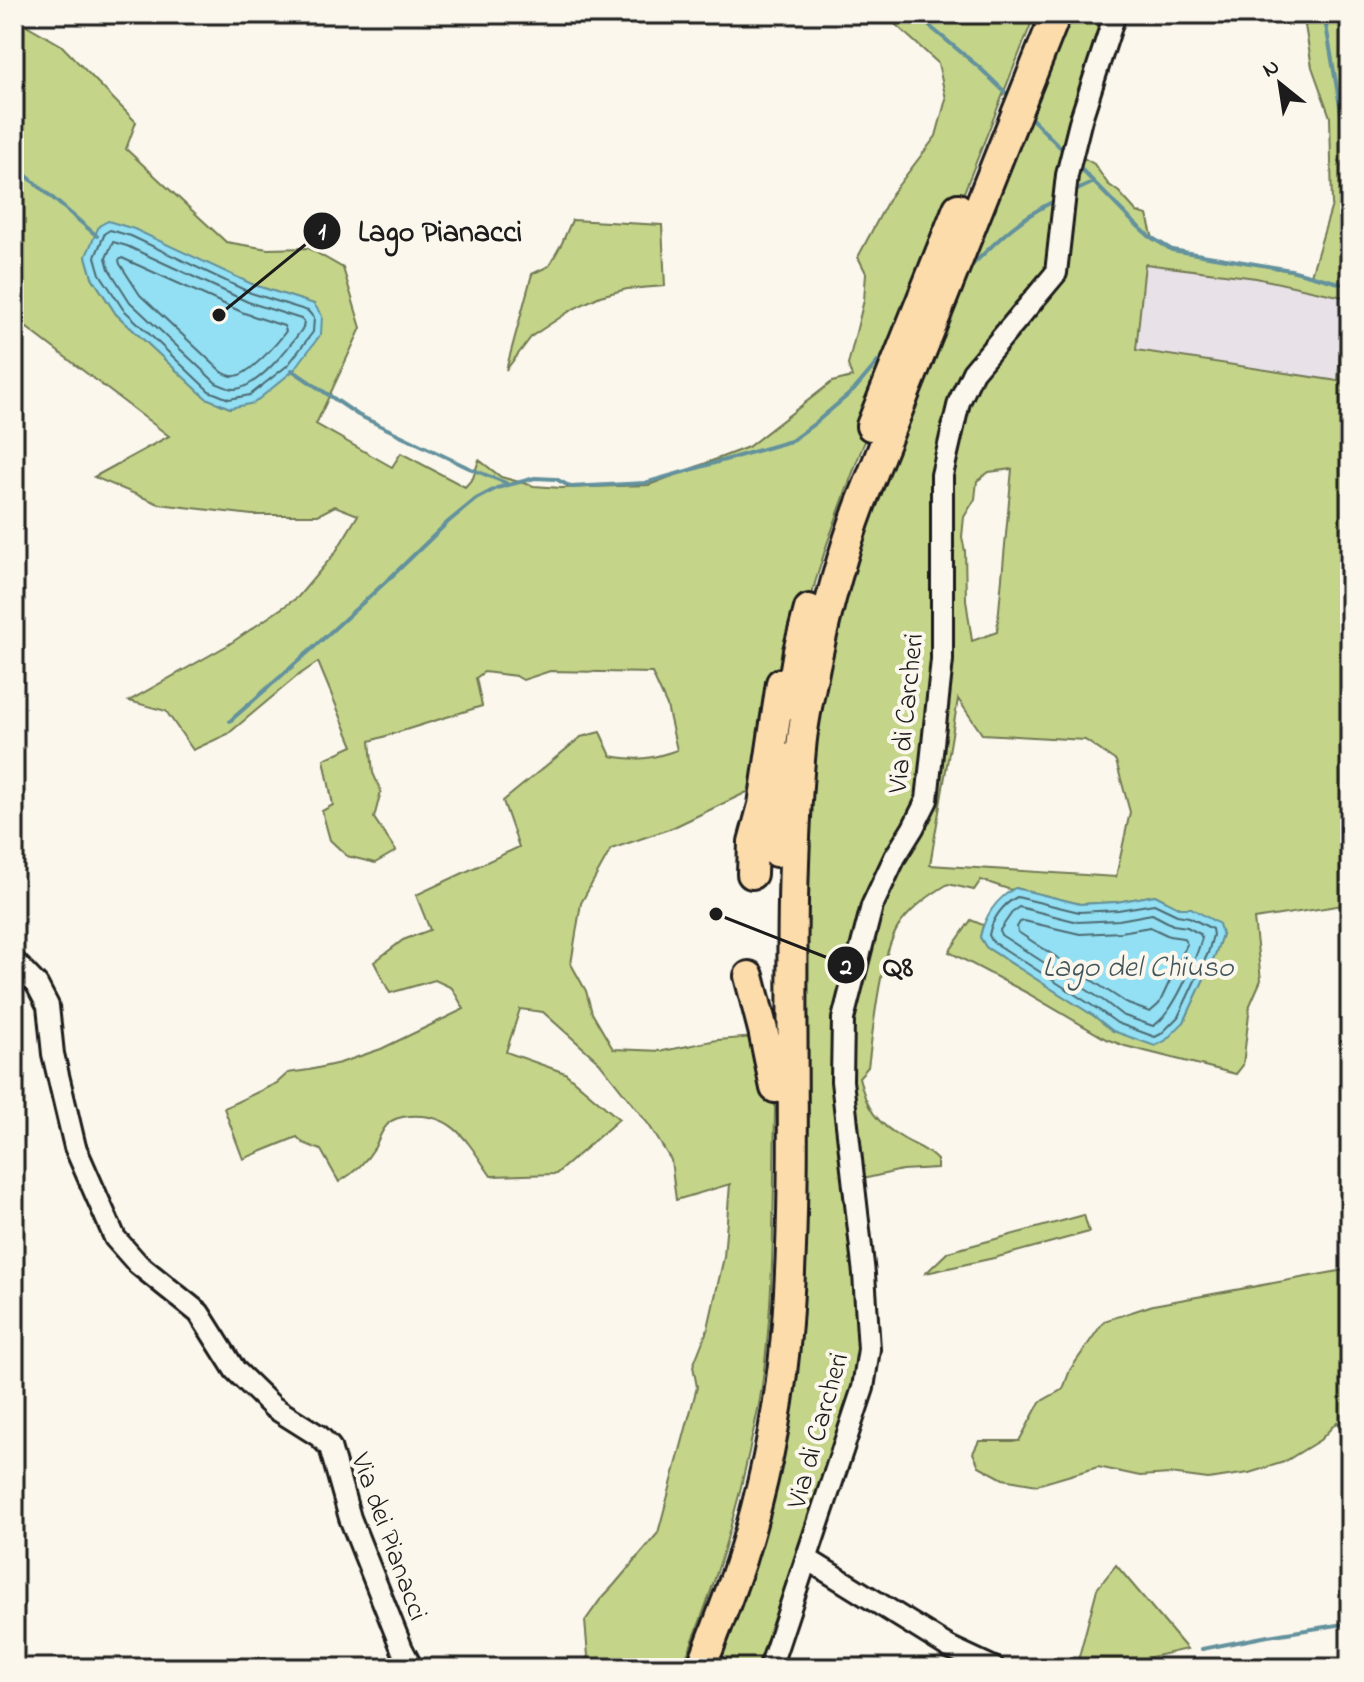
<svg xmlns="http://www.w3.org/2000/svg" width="1364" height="1682" font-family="'Indie Flower',sans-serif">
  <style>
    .built { fill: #e8e1e8 }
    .green { fill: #c4d589; stroke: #707852; stroke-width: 2; fill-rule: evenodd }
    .water { fill: #93dff3; stroke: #63919d; stroke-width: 2 }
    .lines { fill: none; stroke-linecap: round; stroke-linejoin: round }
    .shore { stroke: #4c6a72; stroke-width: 2 }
    .stream { stroke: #63919d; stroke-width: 4 }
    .minor-casing { stroke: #1c1c1c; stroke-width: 26 }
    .highway-casing { stroke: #1c1c1c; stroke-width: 34 }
    .minor { stroke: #fbf7ec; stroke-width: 20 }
    .highway { stroke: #fddcac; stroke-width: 28 }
    .labels { text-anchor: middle; stroke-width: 8; stroke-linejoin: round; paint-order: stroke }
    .street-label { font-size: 28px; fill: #1c1c1c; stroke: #fbf7ec }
    .water-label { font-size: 30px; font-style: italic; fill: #40565c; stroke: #fbf7ec }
    .leader { fill: none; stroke: #1c1c1c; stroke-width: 3 }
    .callout-dot { fill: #1c1c1c; stroke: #fbf7ec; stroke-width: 3 }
    .mark-label { font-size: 24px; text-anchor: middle; font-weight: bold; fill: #fff }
    .callout-label { font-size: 30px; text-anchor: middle; font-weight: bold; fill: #1c1c1c; stroke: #fbf7ec; stroke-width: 8; stroke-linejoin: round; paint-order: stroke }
  </style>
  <rect width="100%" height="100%" fill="#fbf7ec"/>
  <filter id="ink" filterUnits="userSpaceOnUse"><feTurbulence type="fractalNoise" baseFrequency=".0125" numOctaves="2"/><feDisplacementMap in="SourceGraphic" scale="16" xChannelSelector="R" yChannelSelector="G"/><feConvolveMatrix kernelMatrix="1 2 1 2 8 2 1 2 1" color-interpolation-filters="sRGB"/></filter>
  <g filter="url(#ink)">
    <path class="built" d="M1145,264L1256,278L1343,297L1338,382L1136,350Z"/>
    <path class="green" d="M884,14H1035L857,461L827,544L815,583L766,783L672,828L611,849L581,903L571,964L586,991L592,1013L613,1049L663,1051L717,1040L756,1037L775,1088V1112C773,1207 775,1304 760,1399C757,1417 752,1435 749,1452C733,1527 711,1598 682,1668H581L588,1656L585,1621L600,1600L614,1585L658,1533L697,1387L693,1366L708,1328L724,1257L730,1184L676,1200L671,1160L649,1125L599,1062L543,1012L520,1009L506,1052L565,1073L619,1119L556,1174L491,1176C468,1143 455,1113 410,1116C402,1117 393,1118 387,1125C382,1130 378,1140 375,1147C366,1162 354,1173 339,1182L321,1150L303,1143L297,1137L243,1159L224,1108L277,1083L288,1073L309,1070L340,1063L381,1049L464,1009L452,988L435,980L390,993L374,962L403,940L430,930L416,895L519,847L503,801L581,737L600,732L611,756C638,761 651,759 677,750L667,706L652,673L550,671L523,680L516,676L484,672L476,678L482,706L370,741L373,773L381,791L374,818L396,851L375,863L347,856L330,840L322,811L333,805L324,759L353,746L318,662L296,677L228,734L193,750L166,711L129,701L228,645L298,597L335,553L358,515L335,506L318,515H252L159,504L94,477L169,436L14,318V18L61,45L136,122L126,149L226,242L268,249L308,248L343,268L361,328L316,424L392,467L401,453L465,487L473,478L479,460L501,477L534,486L561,488L649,485L748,447L832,382L852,377L848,365L864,300L866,273L858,257L891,195L936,136L946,99L938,63ZM86,256L254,285L314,304L230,408L206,398L116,314L92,277Z
      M1056,14H1115L1073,152L1094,164L1108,184L1119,192L1137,212L1147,215L1153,239L1172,250L1230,259L1311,275L1332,205L1330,117L1312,67L1303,14H1350V904L1254,919L1261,980L1250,1005L1243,1065L1236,1074L1125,1046L1106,1039L1027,993L949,952L971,920L983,925L980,937L986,947L1094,1016L1113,1031L1184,1022L1215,955L1222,934L1191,908H1180L1155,895L1117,902L1080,904L1016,888L1011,890L981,880L974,890L948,884C930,895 914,906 901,923C880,949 873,1032 868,1067L859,1077C866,1108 876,1123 904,1139C918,1147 925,1148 937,1160V1168L902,1170L854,1181L869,1349L770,1668H701L772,1436L794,862L827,613ZM1145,264L1256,278L1343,297L1338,381L1136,350ZM1012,469L997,632L972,641L966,600L965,551L962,537L964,517L975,499L977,481L989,472ZM958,699L982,734L1085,740L1116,761L1130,812L1116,877L930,865Z
      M572,220L662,225L665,286L627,289L600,296L573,309L532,336L506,370L532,274L549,266L562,243Z
      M1084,1215L1089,1232L994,1258L926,1273L948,1252Z
      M1350,1269V1447L1337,1422L1320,1440L1284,1462L1249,1473L1208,1479L1170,1474L1140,1476L1098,1467L1037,1485L1003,1479L979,1466L973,1453L979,1441H1019L1040,1402L1063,1389L1070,1370L1104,1321L1153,1305Z
      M1116,1565L1187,1649L1102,1668H1076L1097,1589Z"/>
    <path class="water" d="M108,221L134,229L254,285L314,304L322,316L321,334L294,370L254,403L230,408L206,398L116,314L92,277L86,256L99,226Z
      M1015,888L1080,904L1117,902L1155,895L1180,908H1191L1219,924L1222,934L1215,955L1184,1022L1165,1041L1155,1046L1113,1031L1094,1016L986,947L980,937C985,915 996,899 1015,888Z"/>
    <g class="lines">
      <path class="shore" d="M110,230L131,236L251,293L308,311L314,318L313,332L288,365L250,395L229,399L209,391L123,309L100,274L95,257L105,233Z
        M113,242L127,246L248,302L301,319L304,322L303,328C290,346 257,389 234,389C228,389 221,385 216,383L130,302L109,269L106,258Z
        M122,258L244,313L284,326L286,331C278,343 249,375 235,376C231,377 226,374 222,372L140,295L120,264L119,260Z
        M1017,897L1079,912L1118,910L1154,904L1177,915L1189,917L1212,929L1213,935L1208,953L1178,1017L1161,1034L1155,1037L1117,1023L1099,1010L992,941L989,935C992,919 1003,904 1017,897Z
        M1019,907L1078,922L1119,920L1152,914L1173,925L1187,927L1200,934L1202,938C1195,961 1173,1015 1153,1026L1122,1015L1104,1001L1001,935L1000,930L1013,911Z
        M1024,921L1080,934L1121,932L1150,927L1169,936L1183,938L1187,944L1159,1004L1150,1012L1128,1004L1018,932L1017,927L1020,922Z"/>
      <path class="stream" d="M915,14L980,68L1012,99
        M1324,14L1343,123L1350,186
        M1027,114L1066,153
        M14,165L97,236
        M1077,165L1130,219L1149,236L1172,250L1291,270L1350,286
        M1071,193L1094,182
        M966,271C996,242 1017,219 1056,200
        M292,370L358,415L469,468L506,483
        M230,721L313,648L391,577L448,522L476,499L497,488L535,478L556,479L571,487L645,483L791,441L814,424L854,390L887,351
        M1202,1649L1268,1636L1350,1623"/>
      <defs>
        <path id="minor" d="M14,961L37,985L48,1006L53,1054L75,1147L115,1238L138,1264L199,1313L235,1370L273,1407L319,1436L330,1447L350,1518L402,1649L412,1668
          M807,1559L949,1647L994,1668
          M770,1668L863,1388L869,1349L864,1274L842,1081L843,1019L872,906L895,857L913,828L927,800L942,660V475L959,402L973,372L1056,273L1067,175L1081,119L1115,14"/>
        <path id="highway" d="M871,426L958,208
          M789,705L798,651L809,609
          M776,852L777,807L782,758
          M752,874L753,842L763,805L781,683
          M749,976L763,1030L775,1088
          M701,1668C715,1632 729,1597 741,1560C765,1484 781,1403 787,1323C801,1132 783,940 801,749C803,721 810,693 815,666C827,610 841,556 861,503L1056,14"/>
      </defs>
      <use href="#minor" class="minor-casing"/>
      <use href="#highway" class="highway-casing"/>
      <use href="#minor" class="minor"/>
      <use href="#highway" class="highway"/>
    </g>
  </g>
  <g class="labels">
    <g class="street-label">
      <text transform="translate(904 713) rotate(-84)" y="10">Via di Carcheri</text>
      <text transform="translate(816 1430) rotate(-74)" y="10">Via di Carcheri</text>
      <text transform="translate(391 1536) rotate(70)" y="10">Via dei Pianacci</text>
    </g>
    <g class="water-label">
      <text x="1138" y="976">Lago del Chiuso</text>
    </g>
  </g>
  <path class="leader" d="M219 315L322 231M716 914L846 965"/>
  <g class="callout-dot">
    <circle cx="219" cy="315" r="8"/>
    <circle cx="716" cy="914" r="8"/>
    <circle cx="322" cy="231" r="20"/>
    <circle cx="846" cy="965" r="20"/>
  </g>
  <g class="mark-label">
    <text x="322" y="239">1</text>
    <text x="846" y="974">2</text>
  </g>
  <g class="callout-label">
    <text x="440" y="241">Lago Pianacci</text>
    <text x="898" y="976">Q8</text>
  </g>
  <rect width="1364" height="1682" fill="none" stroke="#fbf7ec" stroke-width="48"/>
  <rect x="24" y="24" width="1316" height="1634" fill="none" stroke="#1c1c1c" stroke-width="3" filter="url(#ink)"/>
  <g transform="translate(1280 84) rotate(330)" stroke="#fbf7ec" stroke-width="6" paint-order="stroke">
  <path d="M0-6L14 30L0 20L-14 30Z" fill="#1c1c1c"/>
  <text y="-12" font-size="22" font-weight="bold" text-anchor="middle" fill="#1c1c1c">N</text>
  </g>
</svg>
